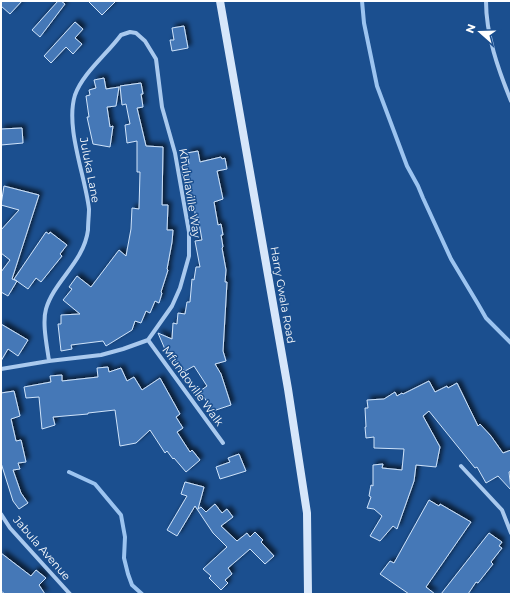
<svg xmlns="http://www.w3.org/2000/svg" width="512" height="595" font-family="Montserrat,sans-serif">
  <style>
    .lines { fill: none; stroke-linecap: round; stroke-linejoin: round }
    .stream { stroke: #9cc4f0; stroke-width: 4 }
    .building { fill: #4478b7; stroke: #cfe3fa; filter: url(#shadow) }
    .street { stroke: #a9c9ee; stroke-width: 4 }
    .secondary { stroke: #d6e6fa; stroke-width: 8 }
    .labels { text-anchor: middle; stroke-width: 3; stroke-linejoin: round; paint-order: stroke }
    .street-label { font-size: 11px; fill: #fff; stroke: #1b4f8f }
  </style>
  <defs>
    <filter id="shadow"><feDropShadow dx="3.5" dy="-3.5" stdDeviation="2" flood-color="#0009"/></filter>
  </defs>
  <rect width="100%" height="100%" fill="#1b4f8f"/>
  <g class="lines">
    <path class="stream" d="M362,1L364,23L377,86L407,166L418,186L423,198L451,259L478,304L486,318L511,343
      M69,472L95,484L121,515L125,537L124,558L128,574L132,585L142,594"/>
  </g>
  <path class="building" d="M1,1H22L10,14L1,6Z
    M58,1H61L65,4L40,37L32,30Z
    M88,1H116L102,15Z
    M75,22L83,29L75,38L82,44L73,54L66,47L51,63L44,56Z
    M184,26L188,48L172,51L170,40H174L172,28Z
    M104,78L106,89L119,87L116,106L107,107L110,127L113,126L110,147L93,144L87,117H89L86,96L90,95L89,90L96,88L94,80Z
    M141,83L143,94H141L143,107L137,108L146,146L163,147L162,205H168L167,230H173L172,242L167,269L168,270L161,292L162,293L159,303L155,301L150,313L146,311L141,323L135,321L132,330L106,346L103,341L71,345L72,349L61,351L58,324H61V315L80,314L63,300L72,289L69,287L77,276L91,287L119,250L126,256L131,229L132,208L139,209L140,172H137V141L127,143L125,125L130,124L126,104L122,105L120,86Z
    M22,128L23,143L1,145V129Z
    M198,151L200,162L221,157L222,159L225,158L227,169L217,171L223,199L214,202L218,225L221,224L223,235H221L223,247L222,248L226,270L225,282H227L223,351L226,361L215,364L221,374L231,405L213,411L200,391L207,386L194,366L185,371L183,369L181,370L174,359L170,361L158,333L172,339L173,323L177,324L178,313L185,314L187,302H190L192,279L194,280L196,267H200L195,241L202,240L198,217L196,218L193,203L190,204L185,178H183L181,166L189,164L187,153Z
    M4,186L39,195L12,279L17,281L8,296L1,292V272L10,260L1,253V230L19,210L1,205Z
    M46,232L49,234L50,232L67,245L60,254L62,256L41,282L36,278L28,289L14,279Z
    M1,324L28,340L18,356L8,349L1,361Z
    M108,367L109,372L121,368L127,381L134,377L142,390L160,378L180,414L176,417L183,428L177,432L190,452L192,450L200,460L186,472L174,458L173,459L167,451L165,453L150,430L136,443L120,446L115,410L88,413V414L53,417L55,425L42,429L39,397L26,398L24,387L51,382L50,376L62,375V381L98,377L97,368Z
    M429,381L435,392L447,386L448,388L457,383L478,426L480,424L491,436L503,453L511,450V471L509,472L511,490L498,476L486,483L477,467L475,468L429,411L423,416L440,447L436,467L416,465L414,481L397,529L393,526L380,541L370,536L382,516L374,509L367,508L371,497L369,496L371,485L373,486V465L383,464L382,468L402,470L404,449L374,448V437L366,438L365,427H366L365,408H368L367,400L384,399L395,392L397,396L402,393L403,394Z
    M14,391L20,416L11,419L16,441L21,440L26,462L18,463L20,469L13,470L21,493L28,503L19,509L13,501L1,463V393Z
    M239,454L246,471L220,479L216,467L230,462L228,458Z
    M185,482L204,487L198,509L201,507L206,512L215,504L222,513L227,509L233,517L221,526L237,541L247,533L250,537L255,532L263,540L261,542L274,556L265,564L250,549L228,568L232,574L225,580L228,583L221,590L209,578L211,576L203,569L227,547L213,533L195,506L177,536L167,530L187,496L181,494Z
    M429,500L439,506L440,504L471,522L426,587L435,594H409L380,574L390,561L394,563Z
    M489,533L502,542L499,546L502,548L491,562L493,564L478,583L476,582L468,594H441Z
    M1,553L31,576L36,570L46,578L39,585L45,594H5L1,591Z"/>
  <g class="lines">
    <path class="street" d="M486,1C486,35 498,69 511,101
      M148,340L223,443
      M1,369L49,361L101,355L123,349L148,340L172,306L180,288L189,256V232L175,153L162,107L156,59L145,41L136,33L130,32L121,35C107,54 83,73 75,95C65,127 85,175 89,209C89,215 88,223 88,230C84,262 54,281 46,309C42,323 47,346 49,361
      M461,466L502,510L511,533
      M1,514L10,528L70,594"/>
    <path class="secondary" d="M220,1L288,389L307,513L308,594"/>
  </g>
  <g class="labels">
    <g class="street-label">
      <text transform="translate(90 170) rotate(79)" y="4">Juluka Lane</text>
      <text transform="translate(190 193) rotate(81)" y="4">Khululaville Way</text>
      <text transform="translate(283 295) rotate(80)" y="4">Harry Gwala Road</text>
      <text transform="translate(193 386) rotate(54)" y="4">Mfundoville Walk</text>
      <text transform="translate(42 548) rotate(49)" y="4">Jabula Avenue</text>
    </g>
  </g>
  <rect width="512" height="595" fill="none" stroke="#ffffff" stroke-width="4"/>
  <g transform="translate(480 32) rotate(290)" stroke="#1b4f8f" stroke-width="3" paint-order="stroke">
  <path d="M0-3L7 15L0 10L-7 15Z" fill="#ffffff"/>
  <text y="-6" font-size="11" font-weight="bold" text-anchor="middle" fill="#ffffff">N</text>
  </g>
</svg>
